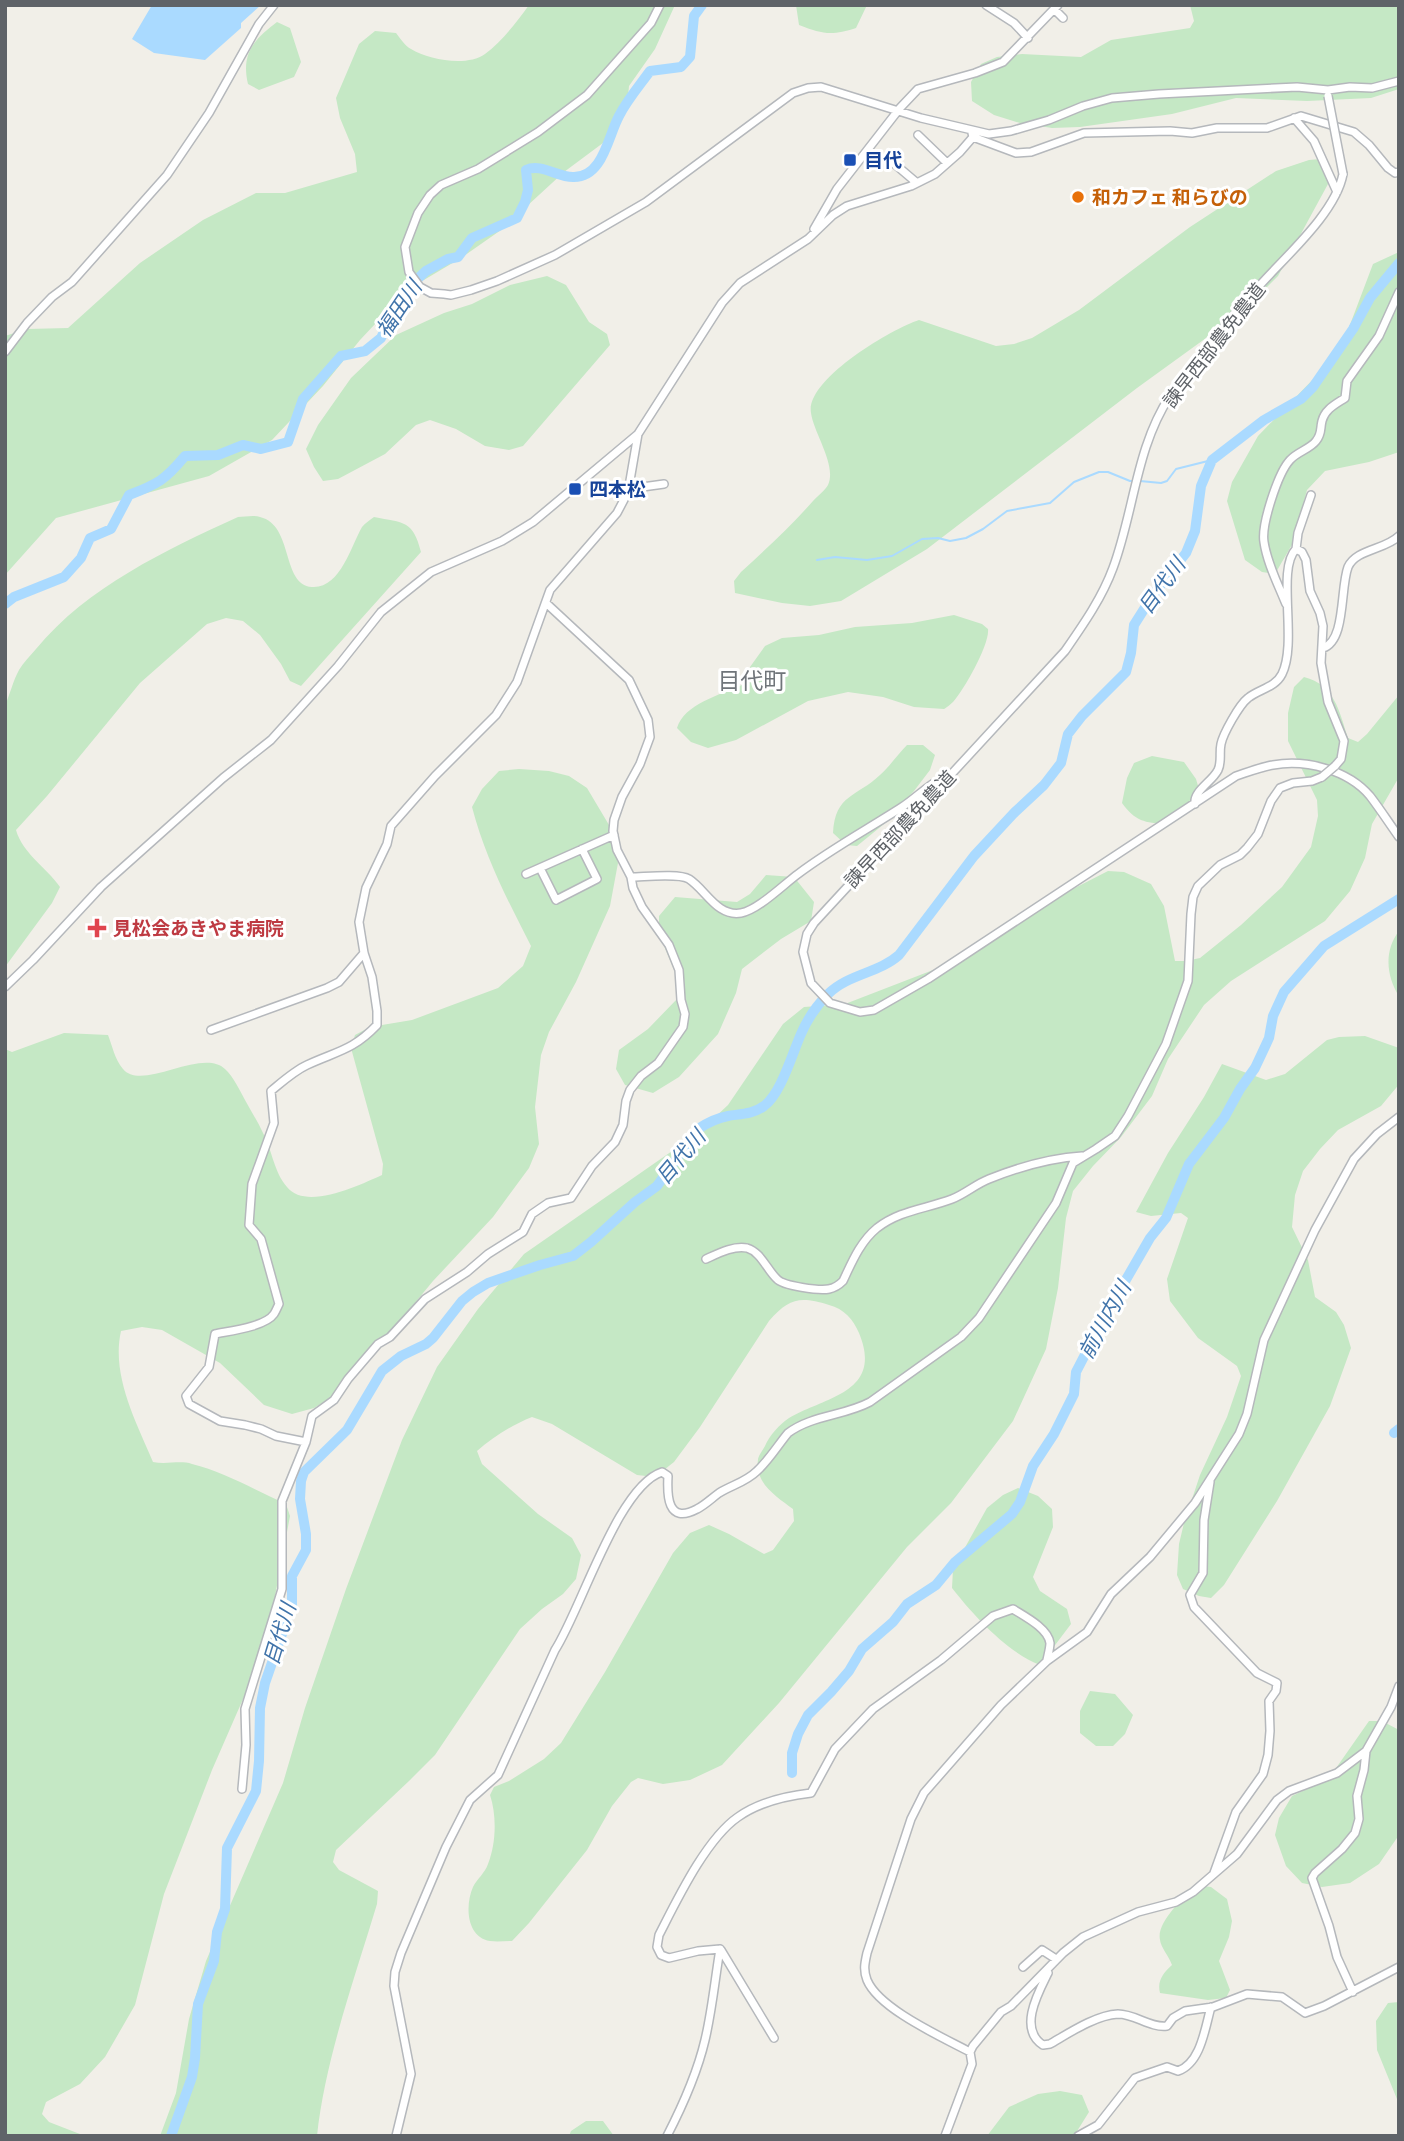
<svg xmlns="http://www.w3.org/2000/svg" width="1404" height="2141" font-family="Manrope,'Noto Sans JP',sans-serif">
  <style>
    .green { fill: #c5e8c5 }
    .water { fill: #aadaff }
    .lines { fill: none; stroke-linecap: round; stroke-linejoin: round }
    .stream { stroke: #aadaff; stroke-width: 2 }
    .river { stroke: #aadaff; stroke-width: 10 }
    .minor-casing { stroke: #b5b8bc; stroke-width: 10 }
    .minor { stroke: #fff; stroke-width: 7 }
    .minor-bridge-casing { stroke: #b5b8bc; stroke-width: 10; stroke-linecap: butt }
    .minor-bridge { stroke: #fff; stroke-width: 7 }
    .transit-dot { fill: #1a4fb4; stroke: #fff; stroke-width: 2.5 }
    .food-dot { fill: #e8710a; stroke: #fff; stroke-width: 2.5 }
    .health-dot { fill: #e0444e; stroke: #fff; stroke-width: 2.5 }
    .labels { text-anchor: middle; stroke-width: 6; stroke-linejoin: round; paint-order: stroke }
    .transit-label { font-size: 19px; font-weight: bold; fill: #164399; stroke: #fff; text-anchor: start }
    .food-label { font-size: 19px; font-weight: bold; fill: #c56008; stroke: #fff; text-anchor: start }
    .street-label { font-size: 19px; fill: #5f6368; stroke: #fff }
    .health-label { font-size: 19px; font-weight: bold; fill: #be3a42; stroke: #fff; text-anchor: start }
    .water-label { font-size: 21px; font-style: italic; fill: #4174aa; stroke: #fff }
    .quarter-label { font-size: 23px; fill: #70757a; stroke: #fff }
  </style>
  <rect width="100%" height="100%" fill="#f1efe8"/>
  <path class="green" d="M529,5H675L655,49L629,86L627,107L607,140L564,172L501,230L461,258L407,290L360,340L323,386L272,440L209,476L56,518L5,575V336L27,329L68,328L140,263L203,220L256,193H285L357,172L355,154L340,118L336,98L359,44L375,31L396,33C400,38 405,46 411,49C429,60 467,67 485,54C502,41 516,23 529,5Z
    M796,5H867L856,28C832,36 822,34 799,25Z
    M1190,5H1399V89L1371,98L1307,101L1236,98L1172,114L1080,127L1052,128L1020,123L994,115L972,101L971,82L981,64L997,57L1022,54L1081,57L1111,40L1190,28L1194,21Z
    M277,22L290,28L301,62L294,77L259,90L248,84C241,54 253,40 277,22Z
    M1321,159L1330,170L1328,184L1278,276L1242,312L1137,388L927,549L841,601L810,606L782,603L735,593L734,581L741,572C766,549 791,526 813,501C818,496 825,490 828,485C837,465 814,434 811,413C805,380 891,329 919,320L996,346L1014,344L1032,338L1079,310L1190,227L1276,171L1309,160Z
    M1399,252V452L1369,462L1325,471L1307,490L1299,520L1297,536L1275,574L1262,572L1245,560L1227,501L1232,482L1258,436L1322,370L1348,330L1373,264Z
    M547,276L566,285L589,322L607,334L610,345L523,446L509,450L485,446L456,429L430,420L416,425L385,454L338,479L323,481L314,467L306,449L318,425L351,378L396,335L444,313L472,304L510,285Z
    M238,517C244,517 254,515 260,517C294,525 281,585 312,587C340,589 351,546 362,527C365,523 370,520 374,517C404,523 413,520 421,552L301,686L290,681L281,664L260,635L243,621L226,618L207,624L140,683L47,796L16,830C23,854 46,867 60,887L52,903L5,967V706C10,694 13,681 19,670C23,663 30,656 36,649C87,587 166,550 238,517Z
    M954,615L982,624L988,629C990,644 964,690 953,702C952,703 945,709 944,709L914,707L883,697L848,692L808,701L736,740L708,748L691,742L677,728C684,704 720,695 742,685L750,667L765,646L782,638L819,635L855,627L912,623Z
    M1304,677C1335,685 1339,711 1348,738L1358,742L1367,734L1399,695V777L1372,824L1365,858L1350,891L1325,921L1231,981L1204,1005L1168,1059L1152,1096L1121,1137L1093,1166L1073,1191L1066,1218L1058,1288L1046,1349L1013,1421L951,1503L907,1547L779,1703L722,1765L690,1780L663,1784L638,1778L631,1782L612,1806L587,1850L529,1923L512,1941C505,1941 497,1942 490,1941C466,1937 465,1905 473,1887C477,1879 485,1873 488,1864C496,1844 497,1816 490,1795L494,1787L509,1781L544,1759L561,1743L605,1672L673,1553L690,1533L709,1525L729,1534L764,1554L773,1550L794,1521L793,1509C778,1498 754,1483 758,1460C758,1456 763,1450 765,1446C769,1436 780,1424 789,1418C824,1397 884,1393 859,1333C853,1319 844,1309 829,1305C800,1296 789,1298 769,1321L700,1427L674,1462L655,1477L637,1475L552,1424L532,1417C512,1425 493,1437 477,1451L482,1464L538,1514L572,1538L581,1555L576,1579L563,1594L542,1609L520,1629L435,1755L409,1781L336,1850L333,1862L339,1870L378,1891L377,1904C355,1977 325,2060 317,2136H160L176,2093L189,2019L206,1961L283,1783L305,1708L346,1589L402,1440L437,1367L478,1309L524,1254L698,1133L728,1105L783,1024L804,1007L845,1004L946,965L1069,891L1108,871L1124,872L1151,884L1164,906L1175,961H1186L1200,958L1241,925L1282,887L1311,847L1318,816L1317,800L1288,741V713L1294,687Z
    M907,745H923L935,755L930,770L914,791L884,824L857,846L846,845L833,833C835,794 857,797 880,775C890,766 898,754 907,745Z
    M1152,756L1184,762L1196,779L1201,796L1166,824C1145,823 1135,821 1122,803L1127,778L1134,763Z
    M519,769L549,771L569,776L587,788L609,825L618,863L610,906L576,982L549,1032L541,1055L535,1107L539,1144L529,1168L493,1217L433,1281L343,1390L314,1408L292,1414L264,1405L220,1363L162,1330L142,1327L121,1331C111,1375 136,1422 153,1462C166,1465 180,1460 192,1464C224,1472 255,1490 286,1504L290,1516L273,1607L260,1660L212,1770L164,1894L135,2005L105,2057L80,2084L46,2102L42,2114L49,2122L85,2136H5V1049L12,1052L64,1033L108,1035C112,1045 115,1060 123,1069C142,1092 202,1047 225,1069C233,1076 240,1091 245,1100C251,1111 258,1122 263,1133C272,1150 274,1172 287,1187C306,1211 360,1185 382,1175L383,1164L351,1048L355,1035L370,1027L412,1020L498,988L523,966L531,946C508,901 485,857 472,807L482,789L499,771Z
    M766,875L794,877L814,902L811,921L781,939L742,969L736,993L718,1034L679,1077L653,1093L625,1085L616,1069L619,1050L648,1029L677,999L678,979L659,934V916L675,897L737,902L750,894Z
    M1399,931V996C1386,976 1384,950 1399,931Z
    M1365,1036L1399,1048V1084L1396,1088L1381,1106L1338,1130L1320,1149L1303,1171L1295,1195L1292,1227L1308,1260L1315,1297L1336,1312L1344,1325L1351,1348L1330,1406L1277,1501L1224,1585L1211,1598L1199,1596L1183,1589L1177,1575L1179,1544L1184,1523L1200,1475L1227,1417L1241,1376L1237,1366L1198,1338L1170,1301L1167,1279L1188,1218L1181,1213L1151,1216L1136,1212L1168,1153L1204,1097L1222,1064L1266,1080L1285,1074L1327,1040L1339,1037Z
    M1018,1488L1038,1496L1052,1509L1053,1527L1033,1577L1040,1591L1067,1609L1071,1624L1040,1665C1008,1653 973,1615 952,1588L953,1569L987,1508L1003,1495Z
    M1090,1691L1115,1694L1133,1715L1125,1734L1113,1746H1096L1080,1733V1711Z
    M1369,1721H1382L1399,1730V1835L1379,1864L1350,1883L1322,1887L1302,1883L1286,1866L1275,1835L1279,1818L1292,1796L1315,1785L1334,1771Z
    M1195,1885L1211,1887L1227,1899L1232,1921L1229,1937L1219,1961L1230,1990L1226,1998L1208,2000L1160,1993C1157,1981 1163,1973 1172,1965C1169,1956 1161,1948 1160,1940C1156,1922 1184,1898 1195,1885Z
    M1399,2002V2104L1377,2050L1376,2021L1388,2003Z
    M1060,2091L1082,2095L1089,2112L1074,2136H987L1009,2107L1038,2094Z
    M586,2121H603L614,2136H569L571,2131Z"/>
  <path class="water" d="M152,5H261L241,23V28L205,60L154,53L132,39Z"/>
  <g class="lines">
    <path class="stream" d="M1140,481L1161,483L1167,481L1176,469L1212,460
      M817,560L835,557L867,560L892,556L922,539L938,538L950,541L966,538L983,529L1007,511L1050,503L1074,482L1099,472H1108L1130,481H1135"/>
    <path class="river" d="M5,604L14,597L64,577L81,558L90,538L111,529L129,495C158,484 165,480 185,456L218,455L243,445L261,449L288,442L303,399L341,356L365,351L381,338L400,300L413,283L426,271L448,259L458,257L472,238L517,218L525,202L528,190L526,170C541,163 557,177 573,177C603,178 608,136 619,116C627,100 640,85 650,71L681,67L690,57L694,16L702,5
      M1394,1433L1399,1429
      M792,1773V1753L798,1734L808,1715L831,1692L849,1671L862,1649L893,1622L907,1604L936,1585L955,1562L1012,1514L1020,1502L1033,1466L1054,1434L1074,1394L1076,1372L1105,1316L1150,1238L1166,1218L1189,1164L1224,1118L1240,1089L1255,1068L1269,1038L1273,1016L1284,992L1324,946L1399,899
      M171,2136L192,2077L195,2058L198,2004L214,1961L217,1932L225,1909L227,1848L256,1791L259,1761L260,1708L265,1683L292,1605V1576L306,1550V1534L300,1499L301,1481L304,1472L347,1430L382,1371L401,1356L426,1344L433,1338L462,1301L473,1292L488,1283L540,1265L573,1256L591,1242L635,1202L657,1186L698,1129C707,1123 717,1118 728,1116C740,1114 754,1114 764,1106C781,1094 792,1054 801,1034C807,1020 817,1005 828,994C848,974 879,973 899,955L974,856L1015,812L1044,785L1061,763L1068,734L1082,716L1126,672L1131,653L1134,625L1153,595L1186,553L1195,531L1201,486L1212,460L1264,420L1301,399L1313,387L1353,329L1370,298L1399,263"/>
    <defs>
      <path id="minor" d="M660,5L651,23L587,95L538,132L478,169L441,185L430,195L418,213L405,247L409,272L420,287L431,293L444,294L451,295L471,290L497,281L555,255L646,202L793,93L808,88L821,87L921,118L989,134L1011,131L1049,120L1083,106L1112,98L1159,94L1297,87L1328,90L1350,87L1372,88L1399,81
        M986,5L1014,23L1028,38
        M1054,9L1063,18
        M1294,118L1314,141L1337,192
        M972,133L973,137L1016,153L1031,152L1084,133L1170,131L1192,133L1217,128H1267L1301,116L1354,132L1369,145L1388,168L1395,173L1399,172
        M918,135L947,163
        M890,160L917,183
        M1343,174C1336,212 1287,255 1261,284C1230,320 1197,357 1170,396C1136,447 1134,512 1113,568C1102,598 1083,625 1065,651L814,923L807,934L803,952L811,983L830,1003L860,1012L874,1010L928,979L1236,776C1248,772 1261,767 1273,765C1306,759 1348,770 1370,796C1380,809 1389,823 1399,837
        M814,229L837,189L900,108L918,89L975,73L1003,62L1058,5
        M5,352L27,323L52,297L72,282L167,175L209,113L259,24L274,5
        M628,489L664,484
        M1311,495L1298,533L1296,549L1302,552L1306,560L1310,591L1320,613L1323,626L1321,663L1328,702L1344,741L1341,759L1335,766
        M1286,604C1278,584 1267,563 1264,542C1261,525 1278,473 1290,460C1297,452 1310,449 1316,441C1322,434 1320,429 1322,421C1325,409 1336,404 1345,398L1347,381L1379,336L1399,292
        M1323,648C1346,641 1340,588 1348,567C1356,549 1385,550 1399,536
        M1195,804C1193,791 1212,782 1218,770C1222,762 1219,753 1221,744C1223,734 1239,705 1248,698C1259,689 1275,688 1282,674C1298,642 1276,569 1296,549
        M540,868L556,900L597,879L582,849
        M526,874L614,835
        M631,877C644,877 679,873 689,879C706,890 717,917 741,913C758,910 783,885 798,874C831,849 868,829 902,807C919,796 931,781 951,775
        M5,987L33,960L101,887L223,778L271,740L338,666L381,612L431,572L502,541L533,522L638,434L722,303L740,283L808,239L833,215L847,206L911,186L935,174L960,152L973,137
        M211,1030L327,988L339,982L364,953
        M706,1259C717,1254 734,1245 747,1248C761,1252 767,1270 777,1279C783,1286 820,1291 829,1289C834,1288 839,1285 843,1281C852,1262 860,1242 877,1228C900,1210 926,1209 952,1199C965,1194 976,1184 989,1179C1019,1167 1050,1158 1082,1156
        M306,1442L276,1436L261,1429L245,1425L220,1421L189,1404L186,1396L209,1367L215,1334C229,1331 265,1327 274,1314C276,1311 277,1308 279,1304L261,1239L249,1225L252,1184L274,1123L271,1091C282,1082 294,1071 307,1065C337,1051 352,1051 377,1025V1011L372,977L364,953L359,922L366,888L387,844L391,826L435,776L496,715L517,682L550,590L617,513L628,492L638,434
        M1210,1482L1204,1520L1203,1573L1190,1595L1194,1607L1257,1673L1277,1683L1276,1691L1269,1701L1270,1731L1268,1755L1263,1774L1236,1812L1214,1873
        M242,1789L246,1745L245,1709L282,1589V1501L306,1442L312,1416L334,1400L348,1379L378,1344L390,1337L425,1299L467,1272L488,1254L523,1232L532,1214L548,1203L571,1198L592,1166L615,1142L623,1125L626,1101L630,1090L641,1076L658,1063L683,1027L685,1014L681,1000L679,970L669,945L642,907L633,888L631,877L617,850L613,831L614,820L622,797L640,764L650,737L648,720L629,680L546,603
        M720,1949L698,1951L669,1958L661,1955L657,1947L659,1935C677,1900 706,1839 738,1817C759,1802 785,1796 811,1793L835,1749L873,1709L941,1660L993,1616L1013,1609C1024,1616 1048,1628 1050,1643C1050,1648 1048,1655 1047,1660
        M721,1950L774,2038
        M1023,1967L1042,1950L1056,1959
        M1048,1973C1038,1993 1018,2029 1043,2045L1050,2044C1069,2033 1096,2015 1118,2014C1135,2014 1150,2028 1167,2026L1173,2018L1185,2011L1213,2007L1247,1994L1282,1997L1305,2013L1324,2006L1399,1967
        M1353,1992L1337,1957L1329,1926L1312,1878L1315,1873L1342,1849L1355,1833L1359,1819L1357,1796L1364,1770L1366,1751L1391,1707L1399,1686
        M970,2052C942,2037 879,2009 867,1980C863,1970 865,1962 867,1953L911,1819L924,1793L1001,1705L1047,1661L1087,1632L1111,1594L1150,1557L1195,1503L1239,1434L1247,1414L1264,1340L1315,1230L1354,1159L1377,1134L1399,1117
        M396,2136L411,2074L394,1986L395,1972L401,1953L446,1847L470,1800L498,1775L555,1650C581,1610 618,1486 662,1472L668,1476C667,1495 667,1525 697,1509C705,1505 712,1498 719,1493C732,1485 746,1482 757,1471C769,1460 778,1445 788,1433C812,1415 844,1416 870,1402L961,1337L979,1318L1056,1203L1073,1163L1096,1149L1115,1136L1128,1116L1166,1044L1188,981L1191,914L1193,897L1198,886L1220,865L1240,855L1247,848L1258,834L1271,801L1280,788L1293,783L1312,781L1322,777
        M667,2136C683,2105 697,2074 705,2040C712,2011 715,1979 720,1949
        M945,2136L972,2064L970,2052L973,2046L1001,2012L1011,2006L1063,1953L1083,1937L1138,1912L1176,1902L1193,1892L1237,1854L1277,1800L1289,1791L1337,1773L1366,1751
        M1078,2136L1098,2125L1135,2078L1167,2067L1178,2071C1201,2063 1205,2028 1211,2007"/>
    </defs>
    <use href="#minor" class="minor-casing"/>
    <use href="#minor" class="minor"/>
    <defs>
      <path id="minor-bridge" d="M1328,96L1343,174
        M1322,777L1335,766"/>
    </defs>
    <use href="#minor-bridge" class="minor-bridge-casing"/>
    <use href="#minor-bridge" class="minor-bridge"/>
  </g>
  <g class="transit-dot">
    <rect x="843" y="153" width="14" height="14" rx="3.5"/>
    <rect x="568" y="482" width="14" height="14" rx="3.5"/>
  </g>
  <circle class="food-dot" cx="1078" cy="197" r="7"/>
  <path class="health-dot" d="M93.5 917.5h7v7h7v7h-7v7h-7v-7h-7v-7h7z"/>
  <g class="labels">
    <g class="transit-label">
      <text x="864" y="167">目代</text>
      <text x="589" y="496">四本松</text>
    </g>
    <g class="food-label">
      <text x="1092" y="204">和カフェ 和らびの</text>
    </g>
    <g class="street-label">
      <text transform="translate(1214 345) rotate(-52)" y="7">諫早西部農免農道</text>
      <text transform="translate(900 829) rotate(-47)" y="7">諫早西部農免農道</text>
    </g>
    <g class="health-label">
      <text x="113" y="935">見松会あきやま病院</text>
    </g>
    <g class="water-label">
      <text transform="translate(399 309) rotate(-56)" y="7">福田川</text>
      <text transform="translate(1162 586) rotate(-54)" y="7">目代川</text>
      <text transform="translate(681 1157) rotate(-50)" y="7">目代川</text>
      <text transform="translate(1105 1320) rotate(-61)" y="7">前川内川</text>
      <text transform="translate(280 1634) rotate(-73)" y="7">目代川</text>
    </g>
    <g class="quarter-label">
      <text x="752" y="689">目代町</text>
    </g>
  </g>
  <rect width="1404" height="2141" fill="none" stroke="#5f6368" stroke-width="14"/>
</svg>
